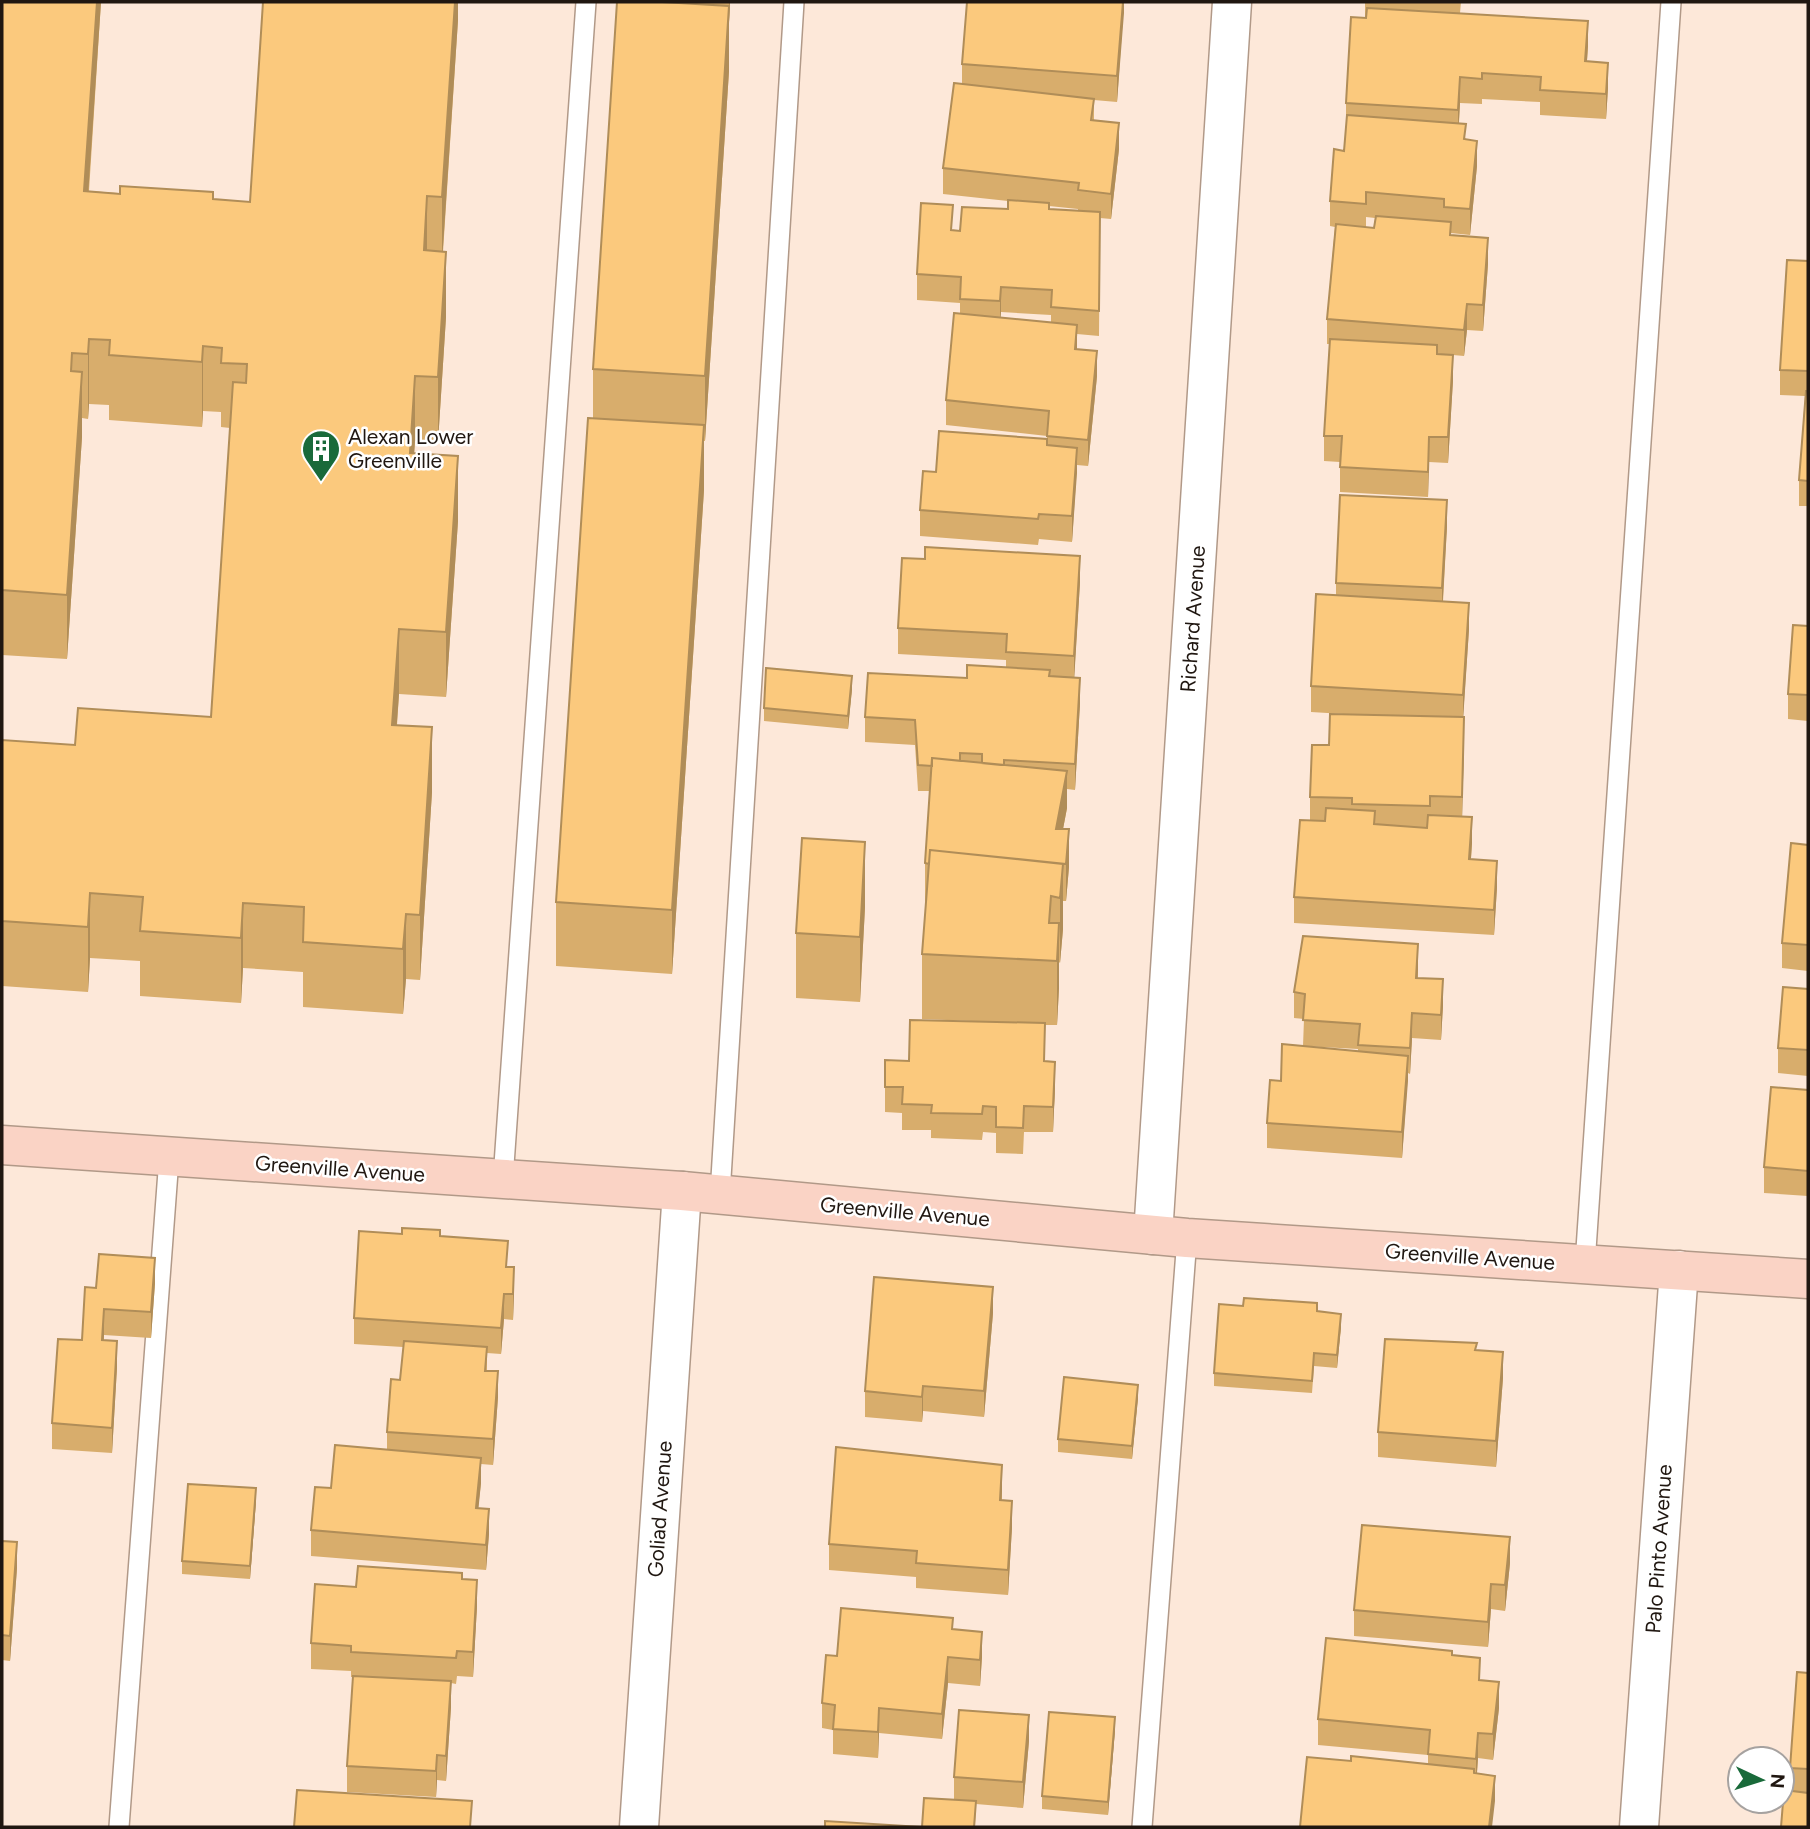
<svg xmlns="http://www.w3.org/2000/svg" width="1810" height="1829" font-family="Figtree,sans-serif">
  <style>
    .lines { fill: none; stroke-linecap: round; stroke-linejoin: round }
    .service-casing { stroke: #b19988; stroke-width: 22 }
    .minor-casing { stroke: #b19988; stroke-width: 41 }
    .secondary-casing { stroke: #b19988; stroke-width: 41 }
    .service { stroke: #fff; stroke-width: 19 }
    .minor { stroke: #fff; stroke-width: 38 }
    .secondary { stroke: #fad3c5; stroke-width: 38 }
    .wall { fill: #d8ad6c; fill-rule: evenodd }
    .shaded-wall { fill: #b08d58 }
    .building { fill: #fbc97d; stroke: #b08d58; stroke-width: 2 }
    .labels { text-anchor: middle; stroke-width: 5; stroke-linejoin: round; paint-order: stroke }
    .poi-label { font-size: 21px; fill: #201711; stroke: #fff; text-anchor: start }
    .street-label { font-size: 21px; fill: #201711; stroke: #fff }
  </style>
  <rect width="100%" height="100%" fill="#fde8d9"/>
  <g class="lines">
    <defs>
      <path id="service" d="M503,1179L586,2
        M720,1194L794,2
        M1585,1264L1671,2
        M119,1827L169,1158
        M1142,1827L1187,1238"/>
      <path id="minor" d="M1153,1235L1232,2
        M639,1827L682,1191
        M1639,1827L1679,1270"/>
      <path id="secondary" d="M2,1145L682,1191L1187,1238L1808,1279"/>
    </defs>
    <use href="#service" class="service-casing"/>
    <use href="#minor" class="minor-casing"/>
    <use href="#secondary" class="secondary-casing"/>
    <use href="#service" class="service"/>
    <use href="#minor" class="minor"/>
    <use href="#secondary" class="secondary"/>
  </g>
  <path class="wall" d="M2,2H101L89,191L250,202L458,2V20L443,252L446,317L438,442L415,441L414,453L458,521L446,697L399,694L397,725L432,792L420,980L406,979L403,1014L303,1007V972L243,968L241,1003L140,996V961L90,958L88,992L2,986V740L75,745L211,717L230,428L221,427V412L203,411L202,427L109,420V405L89,404L88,419L82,418V437L67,659L2,655Z
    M617,2H730L729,23V71L705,441H704V490L672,974L556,966V902L593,418V369Z
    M1124,2L1117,102L1094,100V120L1119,149L1111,219L1100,218L1099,336L1077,334V349L1097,376L1088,466L1077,465L1072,542L1039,539L1038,545L920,536V510L936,472L1047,439V445V436L946,425V400L960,314V303L917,300V274L953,230L960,231L1008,209V201L943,194V168L962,84V64ZM1049,206L1078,209V211L1049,209ZM1001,312L1051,315V323L1000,318Z
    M1365,2H1461L1460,13L1588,46L1587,61L1608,88L1606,119L1540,115V102L1482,99V104L1460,103L1459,123L1477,166L1470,235L1451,233V235L1488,264L1483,331L1467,330L1464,356L1453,355V380L1448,463L1429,462L1428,497L1340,492V462L1324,461V436L1330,344H1327V319L1335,227L1330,226V201L1344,151L1346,128V103L1365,18ZM1366,217L1375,218L1374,228L1366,227Z
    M1808,261V506H1799V480L1805,396L1780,395V370Z
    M1447,526L1443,602L1469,629L1463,717L1464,743L1462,817L1472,843L1471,859L1497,887L1494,935L1294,923V897L1310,820V797L1329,745L1360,715L1311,712V686L1336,595V583Z
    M1080,582L1074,678L1080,703L1075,790L1067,789V808L1063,829L1069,867L1066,901H1063V929L1060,963L1059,962V988L1057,1025H1045V1061L1055,1087L1053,1132H1024L1023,1154L996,1153V1133L983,1132L982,1140L931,1138V1130H902V1113L885,1112V1060L909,1061L972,1021L922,1019V954L926,901H925V863L930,791H918L915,745L865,742V717L967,678L1006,667V660L898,654V628Z
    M1808,626V721L1788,719V694Z
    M852,689L848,729L764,721V708Z
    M1808,845V971L1782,968V943Z
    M865,907L860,1002L796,998V933Z
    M1418,970V978L1443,1005L1441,1040L1412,1038L1410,1074L1408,1073L1402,1158L1267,1148V1123L1281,1081L1358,1051V1049L1303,1046L1304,1019L1294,1018V992Z
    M1808,989V1076L1778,1073V1048Z
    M1808,1090V1196L1764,1193V1167Z
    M440,1236L507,1267L514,1293L513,1320L504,1319L501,1354L487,1353V1371L498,1397L493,1465L481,1464V1483L478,1508L489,1534L486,1570L311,1556V1530L331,1488L387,1450V1432L400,1380L403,1347L354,1344V1318Z
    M155,1283L151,1338L104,1335V1340L117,1367L112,1453L52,1449V1423L82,1340L96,1288Z
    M1243,1306L1317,1311L1341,1327L1337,1368L1314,1366L1312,1393L1214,1386V1373Z
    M993,1313L984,1417L923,1411L922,1422L865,1417V1391Z
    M1477,1350L1503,1378L1496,1467L1378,1457V1432Z
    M1138,1398L1132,1459L1058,1452V1439Z
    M1002,1490V1500L1012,1527L1008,1595L916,1588V1577L829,1570V1544Z
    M256,1501L250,1579L182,1574V1561Z
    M2,1541L17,1568L10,1661L2,1660Z
    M1510,1563L1505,1611L1491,1609L1488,1647L1354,1636V1610Z
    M462,1579L477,1606L473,1677L457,1676L456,1684L451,1683V1707L446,1781L437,1780L436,1797L347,1792V1766L353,1677H351V1671L311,1669V1643L356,1587Z
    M953,1629L982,1657L980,1686L948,1683L942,1739L879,1733L878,1758L833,1754V1730L822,1728V1703L837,1656Z
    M1452,1655L1480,1680L1499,1708L1493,1760L1478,1758L1477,1774L1495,1801L1351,1761L1428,1764V1755L1318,1745V1719Z
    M1808,1673V1827L1790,1791V1768Z
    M1115,1730L1108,1815L1042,1809V1796Z
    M1029,1741L1023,1808L976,1804L975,1827H922L954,1800V1777Z"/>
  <path class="shaded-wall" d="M97,2H101L84,256V191Z
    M455,2H458V20L442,262V197Z
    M729,2H730L729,23V71L705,441V376Z
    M1123,2H1124V13L1117,102V76Z
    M1588,21V46L1585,87V61Z
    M1608,63V88L1606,119V94Z
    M1460,77V103L1458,135V110Z
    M1119,123V149L1111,219V194Z
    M1477,141V166L1470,235V209Z
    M427,196V261L424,250Z
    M1488,238V264L1483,331V305Z
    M446,252V317L438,442V377Z
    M1001,287V312L1000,327V301Z
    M1467,304V330L1464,356V330Z
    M1077,325V351L1075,349Z
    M89,339V404L88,419V354Z
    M203,346V411L202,427V362Z
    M1097,351V376L1088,466V440Z
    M1453,355V380L1448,463V437Z
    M82,372V437L67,659V595Z
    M415,376V441L410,518V453Z
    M704,425V490L672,974V910Z
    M1429,437V462L1428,497V472Z
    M1077,448V473L1072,542V516Z
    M458,456V521L446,697V632Z
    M1447,500V526L1442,614V588Z
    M1080,556V582L1074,682V656Z
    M1469,603V629L1463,721V695Z
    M399,629V694L392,789V725Z
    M852,676V689L848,729V716Z
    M1080,678V703L1075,790V764Z
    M1464,717V743L1462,822V797Z
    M432,727V792L420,980V915Z
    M1067,771V808L1056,866V829Z
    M1472,817V843L1469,885V859Z
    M1069,829V867L1066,901V864Z
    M865,842V907L860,1002V937Z
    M1497,861V887L1494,935V910Z
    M1063,864V929L1060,963V898Z
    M90,893V958L88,992V927Z
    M243,903V968L241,1003V938Z
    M406,914V979L403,1014V949Z
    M1059,923V988L1057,1025V961Z
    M1418,944V970L1416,1003V978Z
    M1443,979V1005L1441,1040V1015Z
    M1412,1013V1038L1410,1074V1048Z
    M1408,1056V1081L1402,1158V1132Z
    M1055,1062V1087L1053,1132V1107Z
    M155,1258V1283L151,1338V1312Z
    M514,1267V1293L513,1320V1294Z
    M993,1287V1313L984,1417V1391Z
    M504,1294V1319L501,1354V1328Z
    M104,1309V1335L102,1366V1340Z
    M1341,1314V1327L1337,1368V1355Z
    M117,1341V1367L112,1453V1428Z
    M1503,1352V1378L1496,1467V1441Z
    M498,1371V1397L493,1465V1439Z
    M1138,1385V1398L1132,1459V1446Z
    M923,1386V1411L922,1422V1397Z
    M481,1458V1483L476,1533V1508Z
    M1002,1465V1490L1000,1526V1500Z
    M256,1488V1501L250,1579V1566Z
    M1012,1501V1527L1008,1595V1570Z
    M489,1509V1534L486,1570V1545Z
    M1510,1537V1563L1505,1611V1585Z
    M17,1542V1568L10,1661V1636Z
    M477,1580V1606L473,1677V1652Z
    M1491,1584V1609L1488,1647V1622Z
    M982,1632V1657L980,1686V1660Z
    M948,1657V1683L942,1739V1714Z
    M451,1681V1707L446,1781V1756Z
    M1499,1682V1708L1493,1760V1734Z
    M879,1708V1733L878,1758V1732Z
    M1029,1715V1741L1023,1808V1782Z
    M1115,1717V1730L1108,1815V1802Z
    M1478,1733V1758L1476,1784V1759Z
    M437,1755V1780L436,1797V1771Z
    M1495,1776V1801L1492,1827H1489Z"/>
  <path class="building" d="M2,2H97L84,191L120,194V186L213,192V199L250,202L263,2H455L442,197L427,196L424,250L446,252L438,377L415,376L410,453L458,456L446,632L399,629L392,725L432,727L420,915L406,914L403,949L303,942L304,907L243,903L241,938L140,931L143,897L90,893L88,927L2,921V740L75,745L78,708L211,717L233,382L246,383L247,364L221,363L222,348L203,346L202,362L109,355L110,340L89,339L88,354L72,353L71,371L82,372L67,595L2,590Z
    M617,2H662L729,6L705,376L593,369Z
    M967,2H1123L1117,76L962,64Z
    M1367,8L1588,21L1585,61L1608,63L1606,94L1540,90L1541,77L1482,73V79L1460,77L1458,110L1346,103L1351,17L1366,18Z
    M954,83L1094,99L1091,120L1119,123L1111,194L1078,190L1079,183L943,168Z
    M1347,115L1466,124L1464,139L1477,141L1470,209L1444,207V199L1366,192V204L1330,201L1334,149L1344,151Z
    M1008,200L1049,203V209L1100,212L1099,311L1051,307L1052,290L1001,287L1000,301L960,299L961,277L917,274L921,203L953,205L951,230L960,231L962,207L1008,209Z
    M1376,216L1451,222L1450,235L1488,238L1483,305L1467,304L1464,330L1327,319L1336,224L1374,228Z
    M1787,260L1808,261V371L1780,370Z
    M954,313L1077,325L1075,349L1097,351L1088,440L1047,436L1049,411L946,400Z
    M1330,339L1437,345V354L1453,355L1448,437H1429L1428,472L1340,467L1342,436H1324Z
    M1806,391H1808V481L1799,480Z
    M588,418L704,425L672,910L556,902Z
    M939,431L1047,439V445L1077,448L1072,516L1039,514L1038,519L920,510L923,471L936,472Z
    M1340,495L1447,500L1442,588L1336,583Z
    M925,547L1080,556L1074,656L1006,652L1007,634L898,628L902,558L925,559Z
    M1316,594L1469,603L1463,695L1311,686Z
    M1793,625L1808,626V695L1788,694Z
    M967,665L1050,670L1049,676L1080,678L1075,764L1004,760V765H1001L982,763V754L960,753V761L932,758V766L918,765L915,720L865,717L868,673L967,678Z
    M766,668L852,676L848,716L764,708Z
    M1330,714L1464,717L1462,797L1430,796V806L1352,804V798L1310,797L1312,745H1329Z
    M932,758L1067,771L1056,829H1069L1066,864L930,850L929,864L925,863Z
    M1326,808L1375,811L1374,824L1427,828L1428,815L1472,817L1469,859L1497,861L1494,910L1294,897L1300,820L1325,821Z
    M802,838L865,842L860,937L796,933Z
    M1791,843L1808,845V945L1782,943Z
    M930,850L1063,864L1060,898L1051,896L1049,923H1059L1057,961L922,954Z
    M1303,936L1418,944L1416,978L1443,979L1441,1015L1412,1013L1410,1048L1358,1045L1360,1024L1303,1020L1305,994L1294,992Z
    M1783,987L1808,989V1050L1778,1048Z
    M910,1020L1045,1023L1044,1061L1055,1062L1053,1107L1024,1106L1023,1128L996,1127V1107L983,1106L982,1114L931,1113L932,1105L902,1104L903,1087H885V1060L909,1061Z
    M1282,1044L1408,1056L1402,1132L1267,1123L1270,1080L1281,1081Z
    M1771,1087L1808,1090V1171L1764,1167Z
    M402,1228L440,1230V1236L508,1241L506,1267H514L513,1294H504L501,1328L354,1318L359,1231L402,1234Z
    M99,1254L155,1258L151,1312L104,1309L102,1340L117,1341L112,1428L52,1423L58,1339L82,1340L85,1287L96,1288Z
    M874,1277L993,1287L984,1391L923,1386L922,1397L865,1391Z
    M1244,1298L1317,1303V1311L1341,1314L1337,1355L1314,1353L1312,1381L1214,1373L1219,1304L1243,1306Z
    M1385,1339L1477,1343L1475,1350L1503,1352L1496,1441L1378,1432Z
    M404,1341L487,1347L485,1371H498L493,1439L387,1432L391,1379L400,1380Z
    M1064,1377L1138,1385L1132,1446L1058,1439Z
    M335,1445L481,1458L476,1508L489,1509L486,1545L311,1530L315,1487L331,1488Z
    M836,1447L1002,1465L1000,1500L1012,1501L1008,1570L916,1563L917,1551L829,1544Z
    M188,1484L256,1488L250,1566L182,1561Z
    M1362,1525L1510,1537L1505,1585L1491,1584L1488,1622L1354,1610Z
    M2,1541L17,1542L10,1636L2,1635Z
    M358,1566L462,1573V1579L477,1580L473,1652L457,1651L456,1658L351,1652V1646L311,1643L315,1584L356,1587Z
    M841,1608L953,1618L952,1629L982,1632L980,1660L948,1657L942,1714L879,1708L878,1732L833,1729L835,1705L822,1703L826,1655L837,1656Z
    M1326,1638L1452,1651V1655L1480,1658L1479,1680L1499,1682L1493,1734L1478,1733L1476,1759L1428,1754L1430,1730L1318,1719Z
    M1797,1672L1808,1673V1769L1790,1768Z
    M353,1676L451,1681L446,1756L437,1755L436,1771L347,1766Z
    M959,1710L1029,1715L1023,1782L954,1777Z
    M1049,1712L1115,1717L1108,1802L1042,1796Z
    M1351,1756L1474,1769V1773L1495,1776L1489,1827H1300L1307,1757L1351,1761Z
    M297,1790L472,1801L470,1827H294Z
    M1784,1790L1808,1793V1827H1781Z
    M924,1798L976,1801L974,1827H825V1821L922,1827Z"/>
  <defs>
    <symbol id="building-pin" viewBox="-11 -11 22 30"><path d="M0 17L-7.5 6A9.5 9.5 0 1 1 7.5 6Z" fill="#196a3a" stroke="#fff"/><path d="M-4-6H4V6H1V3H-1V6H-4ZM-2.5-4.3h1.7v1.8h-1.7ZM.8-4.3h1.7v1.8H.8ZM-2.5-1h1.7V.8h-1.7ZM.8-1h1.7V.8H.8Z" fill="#fff"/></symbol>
  </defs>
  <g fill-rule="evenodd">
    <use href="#building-pin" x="299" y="427" width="44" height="60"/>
  </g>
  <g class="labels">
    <g class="poi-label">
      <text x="348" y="444">Alexan Lower<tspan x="348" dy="24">Greenville</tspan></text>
    </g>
    <g class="street-label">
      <text transform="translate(1193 619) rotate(-86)" y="7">Richard Avenue</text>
      <text transform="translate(340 1169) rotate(4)" y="7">Greenville Avenue</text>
      <text transform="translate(905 1212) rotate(5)" y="7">Greenville Avenue</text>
      <text transform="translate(1470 1257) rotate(4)" y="7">Greenville Avenue</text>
      <text transform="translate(660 1509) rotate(-86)" y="7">Goliad Avenue</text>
      <text transform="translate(1659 1549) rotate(-86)" y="7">Palo Pinto Avenue</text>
    </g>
  </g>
  <rect width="1810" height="1829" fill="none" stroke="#201711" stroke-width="7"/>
  <g transform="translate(1761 1780) rotate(94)"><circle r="33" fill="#ffffff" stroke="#a6a2a0" stroke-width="2"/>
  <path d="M0-5L12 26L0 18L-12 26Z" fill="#196a3a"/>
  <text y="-10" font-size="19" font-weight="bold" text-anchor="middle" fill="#201711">N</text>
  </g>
</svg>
